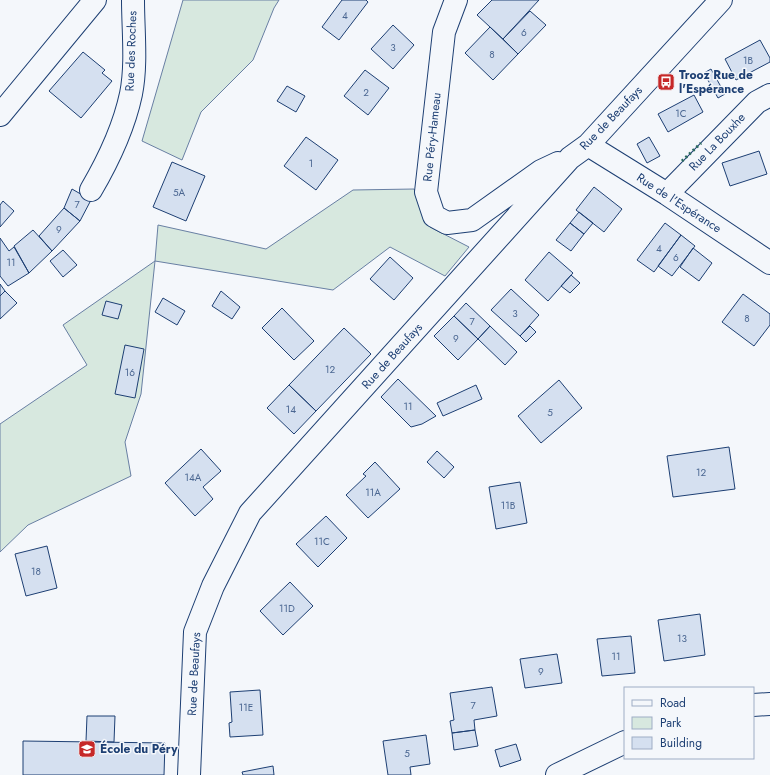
<svg xmlns="http://www.w3.org/2000/svg" width="770" height="775" font-family="Jost,sans-serif">
  <style>
    .green { fill: #d7e8df; stroke: #687fa3 }
    .building { fill: #d5e0f0; stroke: #1d3f73 }
    .lines { fill: none; stroke-linecap: round; stroke-linejoin: round }
    .minor-casing { stroke: #1d3f73; stroke-width: 24 }
    .minor { stroke: #f4f7fb; stroke-width: 22 }
    .hedge { stroke: #2c6c60; stroke-width: 3; stroke-dasharray: 2 3; stroke-linecap: butt }
    .labels { text-anchor: middle; stroke-width: 3; stroke-linejoin: round; paint-order: stroke }
    .number-label { font-size: 10px; fill: #4b6792 }
    .street-label { font-size: 12px; fill: #1d3f73; stroke: #f4f7fb }
    .poi-label { font-size: 12px; font-weight: bold; fill: #1d3f73; stroke: #f4f7fb; text-anchor: start }
  </style>
  <rect width="100%" height="100%" fill="#f4f7fb"/>
  <path class="green" d="M183,0H279L274,8L253,60L201,112L182,160L142,141Z
    M414,189L430,227L469,247L445,276L390,247L333,290L155,261L141,394L125,442L131,476L28,525L0,552V424L87,365L63,325L155,261L158,225L266,249L353,190Z"/>
  <path class="building" d="M342,0H366L368,2L339,40L322,27Z
    M492,0H539L503,39L477,15Z
    M530,11L546,25L518,54L503,39Z
    M393,25L414,45L393,69L371,49Z
    M490,27L518,54L493,80L465,53Z
    M760,40L770,58V62L736,80L725,59Z
    M83,52L105,70L102,73L112,81L81,118L49,91Z
    M711,69L725,94L718,98L704,73Z
    M365,70L389,88L368,115L344,96Z
    M287,86L305,96L296,112L277,101Z
    M694,95L703,112L668,132L658,114Z
    M306,137L338,160L316,190L284,166Z
    M649,137L660,156L647,163L637,144Z
    M759,151L767,174L730,186L722,163Z
    M172,162L205,176L186,221L153,207Z
    M594,187L622,209L604,232L576,210Z
    M72,189L91,200L80,221L64,208Z
    M3,201L14,211L0,227V205Z
    M64,208L80,221L52,251L39,236Z
    M579,212L593,223L584,234L570,223Z
    M570,223L584,234L571,251L556,240Z
    M665,223L681,235L654,272L637,260Z
    M33,230L52,251L29,273L14,246Z
    M681,235L695,246L672,276L658,266Z
    M0,238L9,251L14,247L29,273L8,286L0,276Z
    M693,248L712,263L699,281L680,267Z
    M63,250L77,265L63,277L50,261Z
    M549,252L573,273L548,301L525,280Z
    M390,257L413,278L394,300L370,279Z
    M571,275L580,283L570,293L561,286Z
    M0,284L5,291L0,296Z
    M511,289L539,315L520,336L491,310Z
    M5,291L17,303L0,319V296Z
    M221,291L240,307L232,319L212,306Z
    M743,294L770,314V325L754,346L722,322Z
    M163,298L185,311L177,325L155,312Z
    M106,301L122,305L118,319L102,315Z
    M466,303L490,326L478,339L454,316Z
    M282,308L314,341L294,360L262,328Z
    M454,316L478,339L458,360L434,336Z
    M490,326L517,352L505,365L478,339Z
    M530,326L536,332L526,342L520,336Z
    M344,328L371,354L316,411L289,385Z
    M125,345L144,349L135,398L115,394Z
    M398,379L436,416L422,424L411,427L381,397Z
    M559,380L582,408L541,443L518,416Z
    M289,385L316,411L294,434L267,408Z
    M476,385L482,399L443,416L437,403Z
    M729,447L735,489L673,497L667,456Z
    M201,449L221,471L203,487L213,499L195,516L165,483Z
    M437,451L454,467L444,478L427,462Z
    M375,462L400,489L368,518L346,495L366,476L363,474Z
    M520,482L527,523L496,529L489,487Z
    M326,516L347,538L318,567L296,544Z
    M47,546L57,588L26,596L15,554Z
    M290,582L313,606L283,635L260,611Z
    M700,614L705,655L664,661L658,620Z
    M631,636L635,673L602,676L597,639Z
    M557,654L562,683L525,688L520,659Z
    M492,687L497,716L474,720L475,730L452,733L450,721L454,720L450,693Z
    M260,690L263,735L230,737L229,723L232,722L230,692Z
    M87,716H115L114,742L86,741Z
    M475,730L478,746L454,750L452,733Z
    M426,735L430,764L410,767L411,775H388L383,741Z
    M23,741L165,743L164,775H23Z
    M516,744L521,760L500,767L495,750Z
    M273,766L274,775H243L242,772Z"/>
  <g class="lines">
    <defs>
      <path id="minor" d="M456,0L444,32L426,192L434,216L447,223L472,220L541,171L558,163
        M0,115L95,0
        M588,145L667,194L770,263
        M91,190C108,161 124,127 131,94C137,64 133,30 133,0
        M667,194L757,102L770,95
        M753,705L770,704
        M189,775L195,632L213,586L250,513L570,158L588,145L721,0
        M557,775L625,742"/>
    </defs>
    <use href="#minor" class="minor-casing"/>
    <use href="#minor" class="minor"/>
    <path class="hedge" d="M682,161L701,143"/>
  </g>
  <defs>
    <symbol id="bus-square" viewBox="-11 -11 22 22"><rect x="-9" y="-9" width="18" height="18" rx="4" fill="#c62828" stroke="#f4f7fb"/><path d="M-5-6H5V4H4V6H2V4H-2V6H-4V4H-5ZM-3.5-4V0h7V-4ZM-3.5 1.2v1.5H-2V1.2ZM2 1.2v1.5H3.5V1.2Z" fill="#fff"/></symbol>
    <symbol id="school-square" viewBox="-11 -11 22 22"><rect x="-9" y="-9" width="18" height="18" rx="4" fill="#c62828" stroke="#f4f7fb"/><path d="M0-5L7-2L0 1L-7-2ZM-4 1L0 2.5L4 1V4Q0 6-4 4Z" fill="#fff"/></symbol>
  </defs>
  <g fill-rule="evenodd">
    <use href="#bus-square" x="656" y="72" width="20" height="20"/>
    <use href="#school-square" x="77" y="739" width="20" height="20"/>
  </g>
  <g class="labels">
    <g class="number-label">
      <text x="345" y="19">4</text>
      <text x="524" y="36">6</text>
      <text x="393" y="51">3</text>
      <text x="492" y="58">8</text>
      <text x="748" y="64">1B</text>
      <text x="366" y="96">2</text>
      <text x="681" y="117">1C</text>
      <text x="311" y="167">1</text>
      <text x="179" y="196">5A</text>
      <text x="77" y="208">7</text>
      <text x="59" y="233">9</text>
      <text x="659" y="252">4</text>
      <text x="676" y="261">6</text>
      <text x="11" y="266">11</text>
      <text x="515" y="317">3</text>
      <text x="747" y="322">8</text>
      <text x="472" y="325">7</text>
      <text x="456" y="342">9</text>
      <text x="330" y="373">12</text>
      <text x="130" y="376">16</text>
      <text x="408" y="410">11</text>
      <text x="291" y="413">14</text>
      <text x="550" y="416">5</text>
      <text x="701" y="476">12</text>
      <text x="193" y="481">14A</text>
      <text x="373" y="496">11A</text>
      <text x="508" y="509">11B</text>
      <text x="322" y="545">11C</text>
      <text x="36" y="575">18</text>
      <text x="287" y="612">11D</text>
      <text x="682" y="642">13</text>
      <text x="616" y="660">11</text>
      <text x="541" y="675">9</text>
      <text x="473" y="709">7</text>
      <text x="246" y="711">11E</text>
      <text x="407" y="757">5</text>
    </g>
    <g class="street-label">
      <text transform="translate(131 51) rotate(-88)" y="4">Rue des Roches</text>
      <text transform="translate(611 118) rotate(-46)" y="4">Rue de Beaufays</text>
      <text transform="translate(432 137) rotate(-84)" y="4">Rue Péry-Hameau</text>
      <text transform="translate(717 142) rotate(-46)" y="4">Rue La Bouxhe</text>
      <text transform="translate(679 203) rotate(33)" y="4">Rue de l'Espérance</text>
      <text transform="translate(392 356) rotate(-48)" y="4">Rue de Beaufays</text>
      <text transform="translate(194 674) rotate(-87)" y="4">Rue de Beaufays</text>
    </g>
    <g class="poi-label">
      <text x="679" y="79">Trooz Rue de<tspan x="679" dy="14">l'Espérance</tspan></text>
      <text x="100" y="753">École du Péry</text>
    </g>
  </g>
  <rect x="624" y="687" width="130" height="72" fill="#f4f7fb" stroke="#9eadc5"/>
  <rect x="632" y="700" width="20" height="6" fill="#f4f7fb" stroke="#9eadc5"/>
  <text x="660" y="707" font-size="12" fill="#1d3f73">Road</text>
  <rect x="632" y="717" width="20" height="12" fill="#d7e8df" stroke="#9eadc5"/>
  <text x="660" y="727" font-size="12" fill="#1d3f73">Park</text>
  <rect x="632" y="737" width="20" height="12" fill="#d5e0f0" stroke="#9eadc5"/>
  <text x="660" y="747" font-size="12" fill="#1d3f73">Building</text>
</svg>
